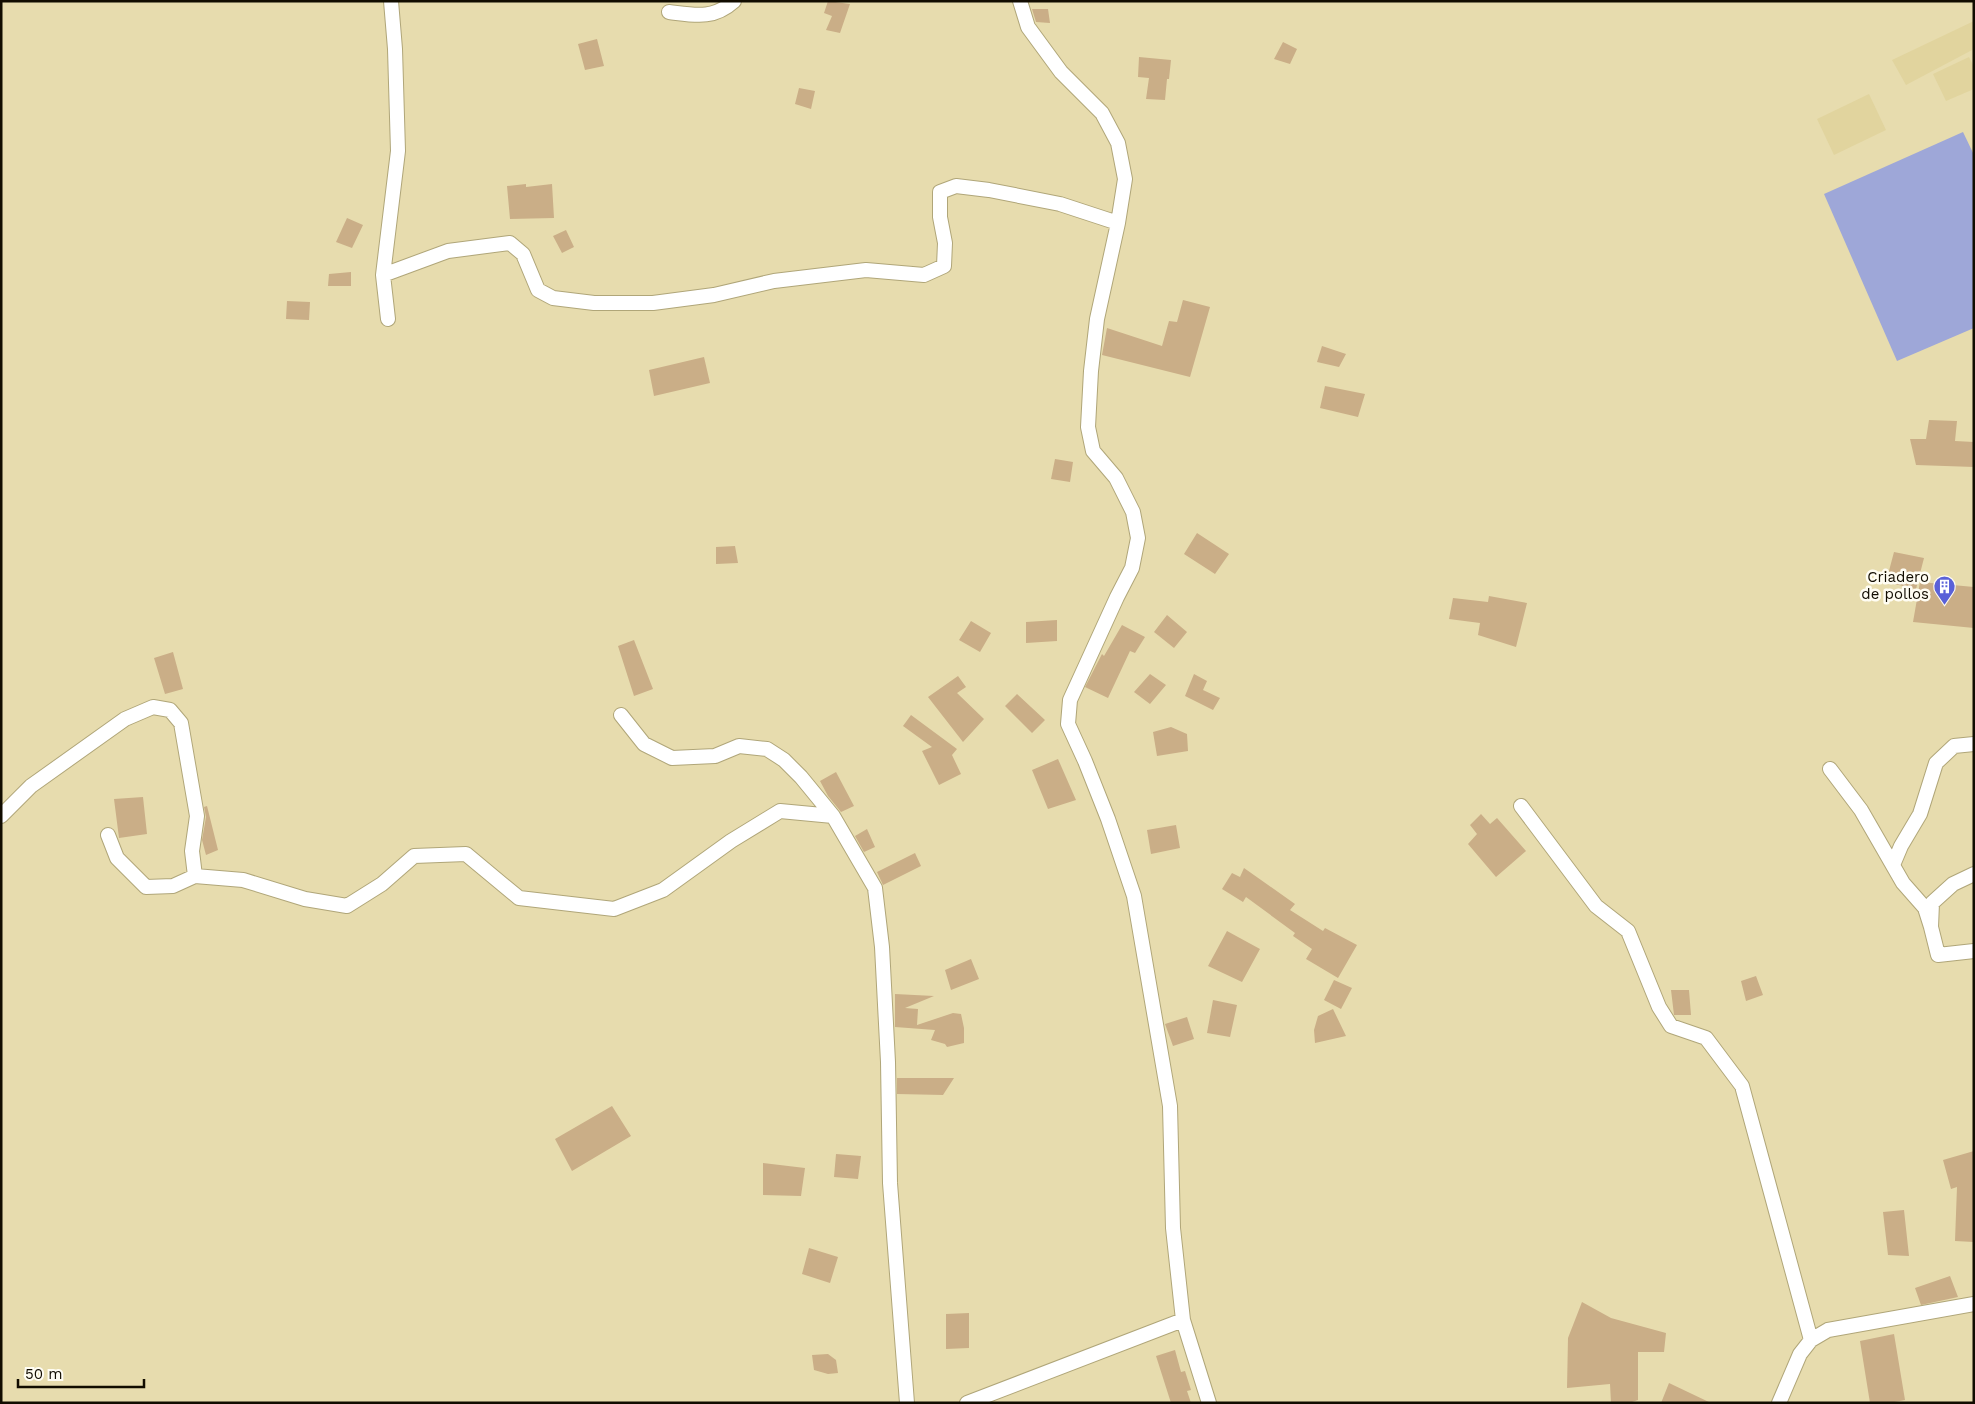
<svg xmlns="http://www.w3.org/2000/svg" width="1975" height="1404" font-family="'Work Sans',sans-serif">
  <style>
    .built { fill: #e1d49e }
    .green { fill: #9ea7d8 }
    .building { fill: #caae87 }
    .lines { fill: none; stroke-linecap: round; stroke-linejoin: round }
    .minor-casing { stroke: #b0a679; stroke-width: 16 }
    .minor { stroke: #fff; stroke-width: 14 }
    .labels { text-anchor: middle; stroke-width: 5; stroke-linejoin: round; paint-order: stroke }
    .poi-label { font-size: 15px; fill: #110c00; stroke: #fffdf3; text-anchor: end }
  </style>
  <rect width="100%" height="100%" fill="#e7dcae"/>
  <path class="built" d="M1974,21V49L1906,85L1892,60Z
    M1969,57L1974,67V89L1946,101L1933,74Z
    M1869,94L1886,130L1834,155L1817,119Z"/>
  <path class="green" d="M1963,132L1974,155V328L1897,361L1824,194Z"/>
  <path class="building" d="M828,1L850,4L840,33L826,30L832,16L824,13Z
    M1032,9H1048L1050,23L1036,22Z
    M597,39L604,66L585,70L578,44Z
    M1283,42L1297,49L1290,64L1274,59Z
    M1139,57L1171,60L1169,79H1167L1165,100L1146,99L1149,78L1138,77Z
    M799,88L815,91L811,109L795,104Z
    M526,184V187L552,184L554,218L510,219L507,186Z
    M347,218L363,225L352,248L336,242Z
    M566,230L574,247L562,253L553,236Z
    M351,272V286H328L329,274Z
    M1183,300L1210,307L1190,377L1102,355L1107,328L1162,346L1169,321L1177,322Z
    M287,301L310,302L309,320L286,319Z
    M1322,346L1346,354L1339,367L1317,362Z
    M704,357L710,383L654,396L649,370Z
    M1325,386L1365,394L1358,417L1320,408Z
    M1929,420L1957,421L1955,441L1974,442V467L1916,465L1910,439H1926Z
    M1055,459L1073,462L1070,482L1051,479Z
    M1197,533L1229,554L1215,574L1184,554Z
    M735,546L738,563L716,564V547Z
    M1894,552L1924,558L1916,589L1886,582Z
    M1920,582L1974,587V628L1913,622Z
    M1489,596L1527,603L1516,647L1478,635L1480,623L1449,619L1453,598L1488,602Z
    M1167,615L1187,632L1174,648L1154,632Z
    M1057,620V641L1026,643V622Z
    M971,621L991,633L980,652L959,640Z
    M1122,625L1145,637L1135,653L1130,651L1108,698L1085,687L1102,654L1104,656Z
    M634,640L653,689L634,696L618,646Z
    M173,652L183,689L165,694L154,658Z
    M1150,674L1166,685L1150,704L1134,692Z
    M1194,674L1207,681L1203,690L1220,698L1213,710L1185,696Z
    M958,676L966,687L957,693L984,719L963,742L928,697Z
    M1017,694L1045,720L1032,733L1005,706Z
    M911,715L957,749L952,755L961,774L939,785L922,751L932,747L903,726Z
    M1171,727L1187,734L1188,751L1157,756L1153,732Z
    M1058,759L1076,800L1048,809L1032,770Z
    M836,772L854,806L841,812L828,796L820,781Z
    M143,797L147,834L119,838L114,799Z
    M207,806L218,850L206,855L202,840L206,817L204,807Z
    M1481,814L1490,824L1497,818L1526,851L1496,877L1468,844L1477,834L1470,825Z
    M1176,825L1180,848L1151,854L1147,830Z
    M867,829L875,847L864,852L855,836Z
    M915,853L921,866L883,885L877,872Z
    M1244,868L1295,904L1290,910L1323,931L1325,928L1357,945L1338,978L1306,959L1312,949L1293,936L1295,933L1246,897L1243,902L1222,889L1232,873L1240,877Z
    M1227,931L1260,949L1242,982L1208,966Z
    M971,959L979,979L951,990L945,970Z
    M1756,976L1763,995L1746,1001L1741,981Z
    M1334,980L1352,988L1341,1009L1324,1000Z
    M1671,990H1689L1691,1015H1674Z
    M895,994L934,996L905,1008L918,1009L917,1025L953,1013L961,1014L964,1028V1043L947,1047L945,1044L931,1040L935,1030L895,1027Z
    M1213,1000L1237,1005L1230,1037L1207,1033Z
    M1333,1009L1346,1036L1315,1043L1314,1030L1318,1016Z
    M1187,1017L1194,1039L1173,1046L1165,1024Z
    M897,1078H954L943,1095L897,1094Z
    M612,1106L631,1136L572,1171L555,1139Z
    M1974,1151V1242L1955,1241L1957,1187L1951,1189L1943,1160Z
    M836,1154L861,1156L858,1179L834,1177Z
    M763,1163L805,1168L801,1196L763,1195Z
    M1904,1210L1909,1256L1888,1255L1883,1212Z
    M809,1248L838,1257L830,1283L802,1274Z
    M1950,1276L1958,1297L1921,1305L1915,1288Z
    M1582,1302L1611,1318L1666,1333L1664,1352H1638V1400L1629,1403H1611L1610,1384L1567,1388L1568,1338Z
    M969,1313V1348L946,1349V1314Z
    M1894,1334L1905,1400L1889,1403H1870L1860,1341Z
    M1175,1350L1181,1372L1185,1371L1191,1390L1187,1391L1191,1403H1171L1156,1356Z
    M828,1354L836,1360L838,1373L828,1374L814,1370L812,1355Z
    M1669,1383L1711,1403H1661Z"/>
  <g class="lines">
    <defs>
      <path id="minor" d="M1020,1L1028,27L1061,72L1102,113L1118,143L1125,179L1118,223L1097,319L1091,371L1088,427L1093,451L1116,478L1133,512L1138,538L1132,568L1117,597L1070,700L1068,724L1085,761L1108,819L1134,896L1170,1106L1173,1228L1183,1320L1209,1403
        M669,12C694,15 713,20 734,1
        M383,275L448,251L510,243L523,254L538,290L553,298L594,303H653L714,295L774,281L866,270L924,275L944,266L945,243L940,217V192L956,186L989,190L1060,204L1118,223
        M388,319L383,275L398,151L395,49L391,1
        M621,715L644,744L672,758L715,756L739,746L767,749L784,760L801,777L833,816L875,888L882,947L888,1062L890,1183L907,1403
        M1830,769L1861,810L1903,883L1925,908L1931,927
        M1521,806L1596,906L1628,931L1659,1007L1671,1026L1706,1038L1742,1086L1811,1340
        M1,816L31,786L125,719L153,707L170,710L181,723L197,816L192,851L195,876L173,886L146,887L117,858L108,835
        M1893,865L1901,846L1920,814L1936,763L1954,746L1974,744
        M1974,874L1953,884L1932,903L1931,927L1938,955L1974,951
        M195,876L243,880L305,899L347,906L382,884L414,856L466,854L519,898L614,909L663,890L731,841L780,811L833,816
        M967,1403L1183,1320
        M1779,1403L1800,1354L1811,1340L1828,1330L1974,1304"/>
    </defs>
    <use href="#minor" class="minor-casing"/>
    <use href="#minor" class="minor"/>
  </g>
  <defs>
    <symbol id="building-pin" viewBox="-11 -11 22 30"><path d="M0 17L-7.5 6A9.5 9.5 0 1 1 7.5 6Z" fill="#5a61d8" stroke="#fffdf3"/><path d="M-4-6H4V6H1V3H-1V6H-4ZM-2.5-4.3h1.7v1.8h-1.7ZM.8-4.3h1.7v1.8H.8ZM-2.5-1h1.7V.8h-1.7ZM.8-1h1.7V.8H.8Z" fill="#fff"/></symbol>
  </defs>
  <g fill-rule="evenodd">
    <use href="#building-pin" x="1932" y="574" width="25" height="34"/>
  </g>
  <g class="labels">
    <g class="poi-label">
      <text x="1929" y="582">Criadero<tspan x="1929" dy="17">de pollos</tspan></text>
    </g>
  </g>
  <rect width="1975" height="1404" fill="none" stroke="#110c00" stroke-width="5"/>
  <path d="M18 1379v8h126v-8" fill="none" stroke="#110c00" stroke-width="2.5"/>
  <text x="25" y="1379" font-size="15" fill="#110c00" stroke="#fffdf3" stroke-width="4" paint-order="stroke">50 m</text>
</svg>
